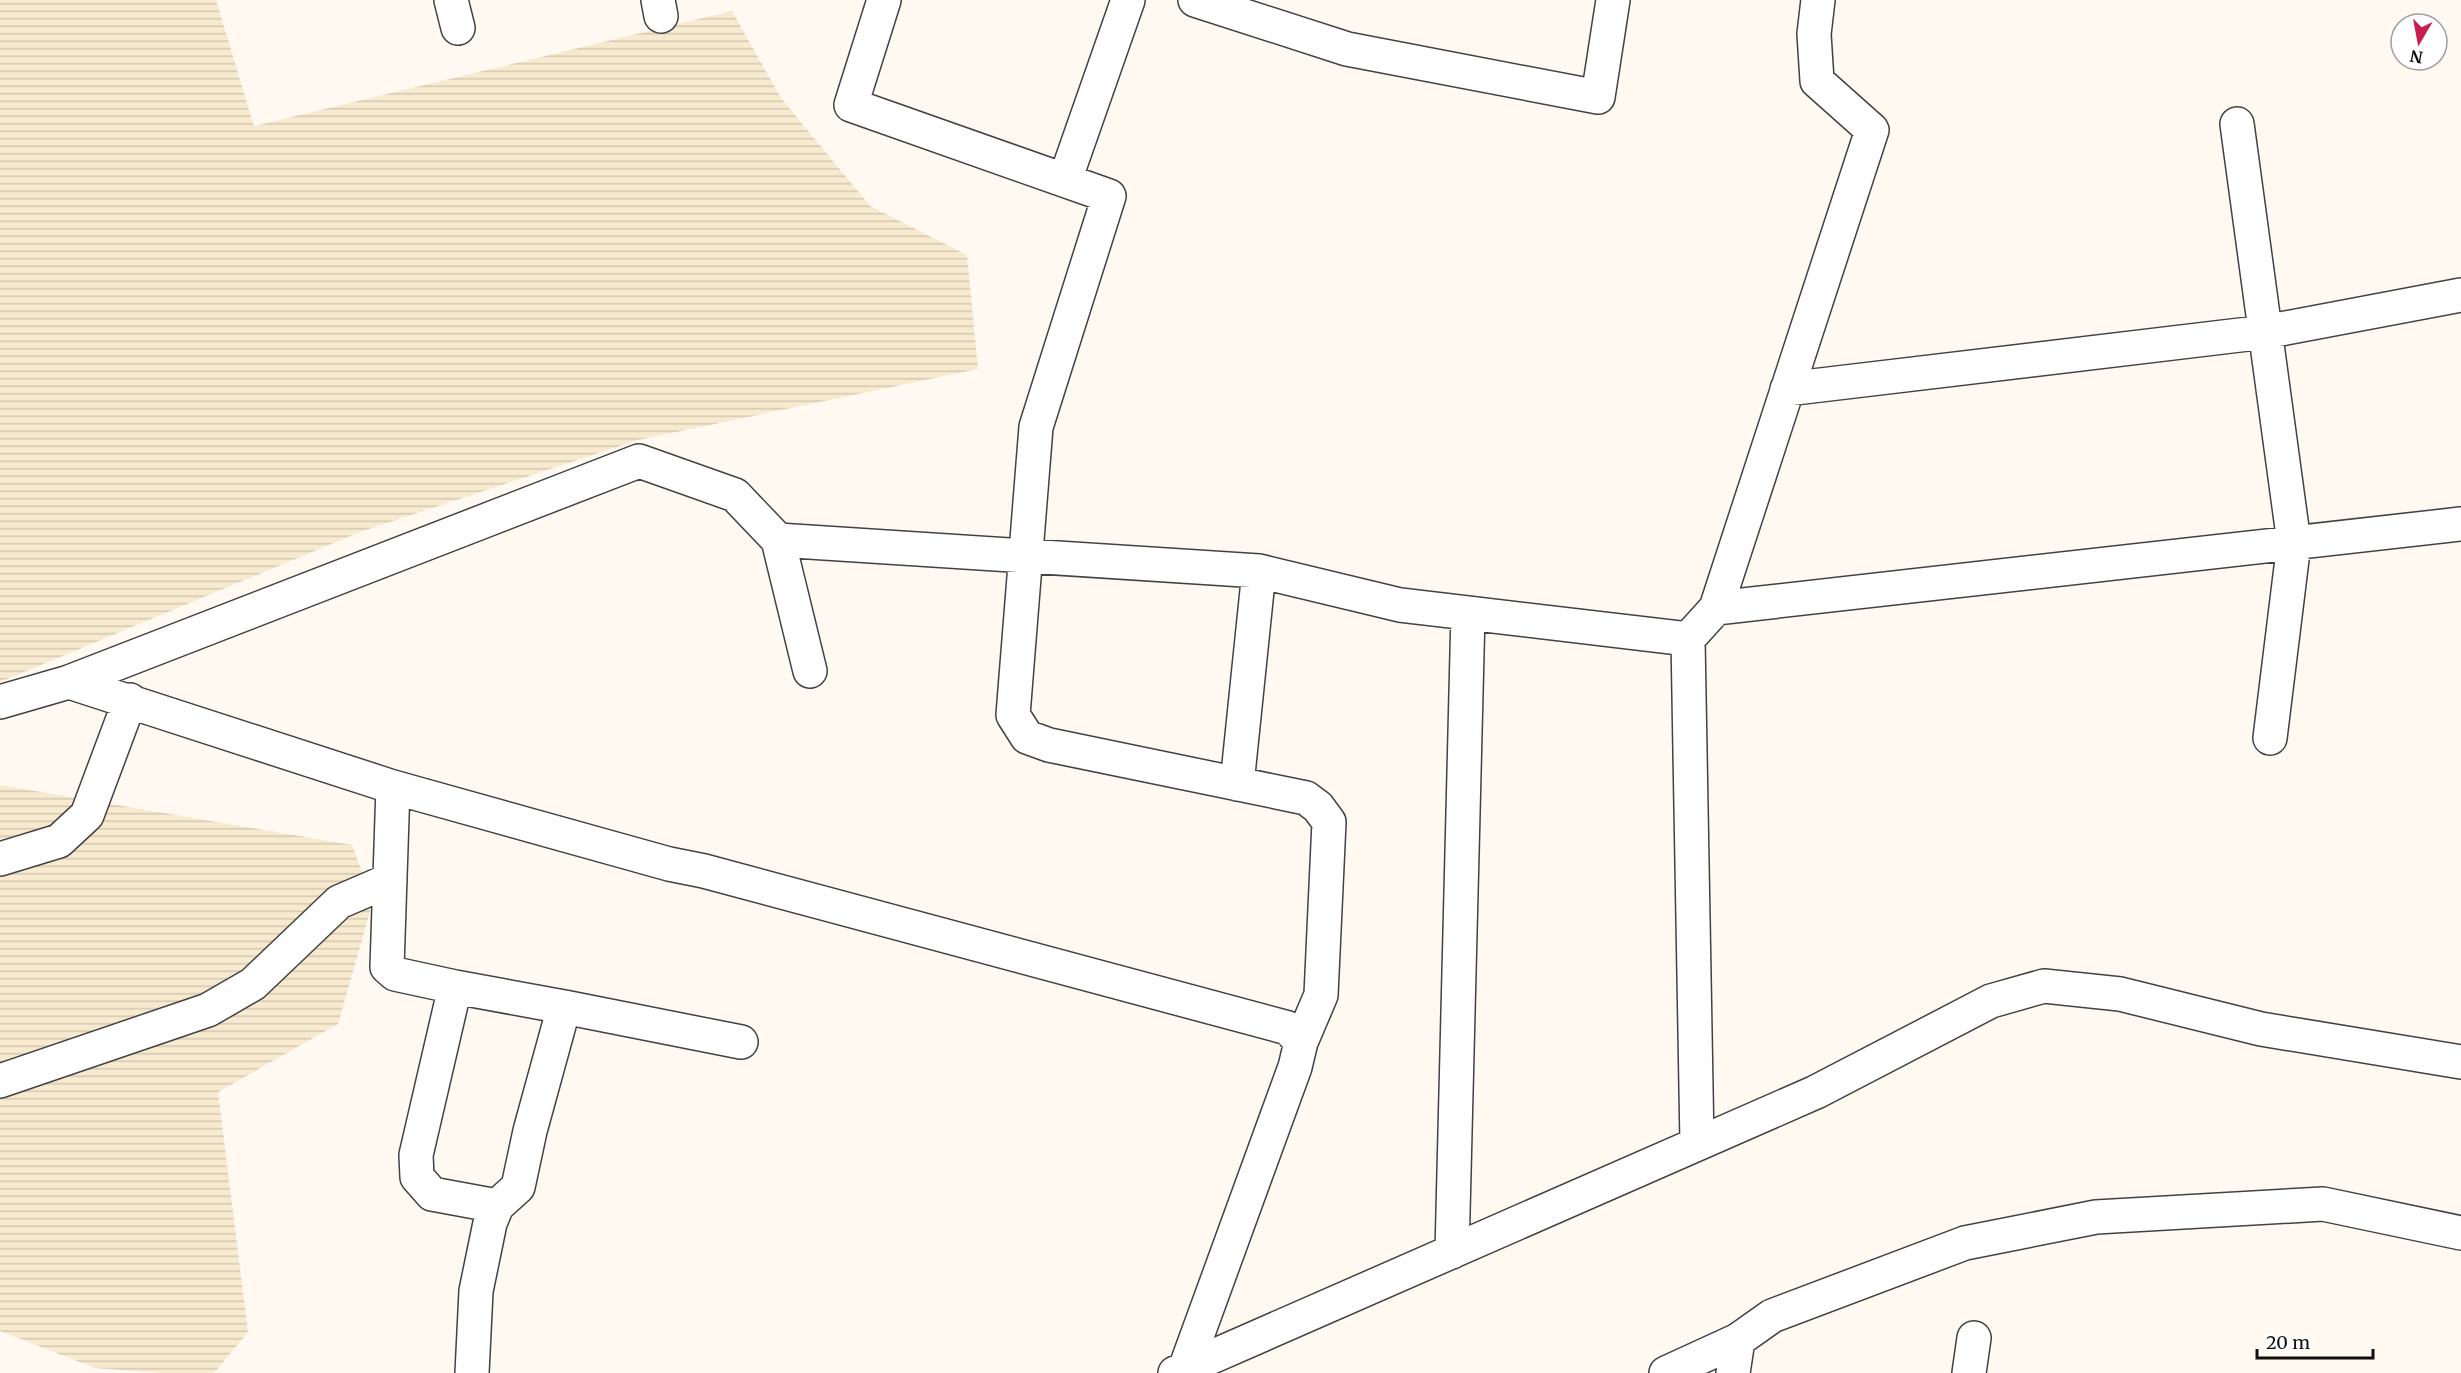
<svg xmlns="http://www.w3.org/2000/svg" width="2461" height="1373" font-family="Merriweather,serif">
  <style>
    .farmland { fill: url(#farmland-rules) }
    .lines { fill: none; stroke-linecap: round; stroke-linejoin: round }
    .street-casing { stroke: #424242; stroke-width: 36 }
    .street { stroke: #fff; stroke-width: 33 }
  </style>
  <defs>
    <pattern id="farmland-rules" width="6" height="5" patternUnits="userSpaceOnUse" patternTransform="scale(1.5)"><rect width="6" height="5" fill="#f7eacf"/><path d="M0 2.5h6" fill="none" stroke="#d3c8b1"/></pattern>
  </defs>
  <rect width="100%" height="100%" fill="#fff9f2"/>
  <path class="farmland" d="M0,0H216L254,126L732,11L781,98L870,206L967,255L978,369L638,440L360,532L0,682Z
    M0,785L352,845L373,901L338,1024L218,1092L248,1332L214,1373H161L95,1368L0,1331Z"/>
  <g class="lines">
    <defs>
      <path id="street" d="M451,0L458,28
        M658,0L661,16
        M884,0L851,105L1109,196L1036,427L1013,715L1027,737L1049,745L1306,798L1318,807L1329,822L1321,995L1301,1042
        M1195,0L1347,49L1598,97L1613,0
        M2237,124L2294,543L2270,738
        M1065,180L1128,0
        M1787,389L2265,332L2461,295
        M778,540L1259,571L1400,605L1688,639
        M1716,608L2461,524
        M69,682L393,787L669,864L704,871L1288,1028L1301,1042L1295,1067L1185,1369L1187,1373
        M0,702L69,682L639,461L735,495L778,540L810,671
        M1237,784L1259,571
        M393,787L387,967L395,974L455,987L416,1155L417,1177L432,1194L497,1206
        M0,859L59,841L87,815L130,700
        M455,987L564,1007
        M0,1081L208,1010L253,984L339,902L390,880
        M1697,1144L1688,639L1716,608L1872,130L1817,81L1814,34L1818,0
        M1452,1252L1468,613
        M472,1373L476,1291L490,1223L497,1206L518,1187L530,1131L564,1007L741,1042
        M1175,1373L1816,1092L1991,1001L2044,986L2120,994L2261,1029L2461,1062
        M1666,1373L1738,1340L1772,1316L1965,1243L2096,1217L2323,1204L2461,1233
        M1733,1373L1738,1340
        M1969,1373L1974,1338"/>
    </defs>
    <use href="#street" class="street-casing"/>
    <use href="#street" class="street"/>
  </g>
  <g transform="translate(2419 42) rotate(190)"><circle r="28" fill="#ffffff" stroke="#9f9f9f" stroke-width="1.5"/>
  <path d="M0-4.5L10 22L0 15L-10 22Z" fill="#c91e52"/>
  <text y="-9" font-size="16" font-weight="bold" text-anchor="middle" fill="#0f0f0f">N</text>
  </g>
  <path d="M2257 1349v9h116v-9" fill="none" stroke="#0f0f0f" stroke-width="3"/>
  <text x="2266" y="1349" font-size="18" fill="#0f0f0f" stroke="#ffffff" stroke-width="4.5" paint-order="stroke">20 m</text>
</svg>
